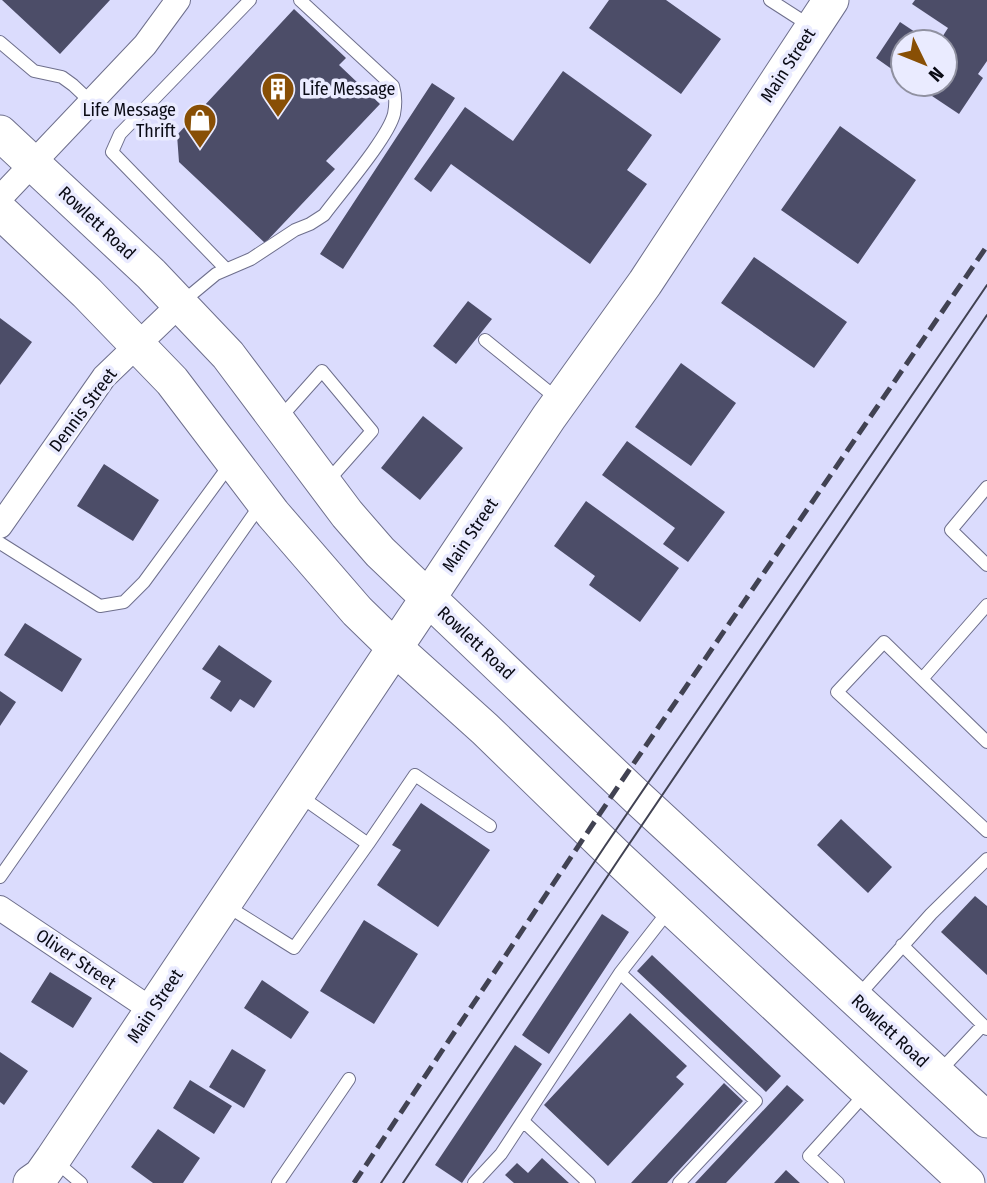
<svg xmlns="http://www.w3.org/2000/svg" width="987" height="1183" font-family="'Fira Sans Condensed',sans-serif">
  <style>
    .building { fill: #4c4d68 }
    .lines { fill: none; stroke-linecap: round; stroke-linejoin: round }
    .lane-casing { stroke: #6e6f8c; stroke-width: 14 }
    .street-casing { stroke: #6e6f8c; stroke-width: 26 }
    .secondary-casing { stroke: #6e6f8c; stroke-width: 37 }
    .lane { stroke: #fff; stroke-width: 12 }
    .street { stroke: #fff; stroke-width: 24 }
    .secondary { stroke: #fff; stroke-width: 35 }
    .tram { stroke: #414252; stroke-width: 2 }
    .rail { stroke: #414252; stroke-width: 5; stroke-dasharray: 14 7; stroke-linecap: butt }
    .labels { text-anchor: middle; stroke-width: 7; stroke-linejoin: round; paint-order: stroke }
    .street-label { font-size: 18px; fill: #0a0b15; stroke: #eaebff }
    .poi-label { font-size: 18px; fill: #0a0b15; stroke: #eaebff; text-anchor: start }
  </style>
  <rect width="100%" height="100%" fill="#dbdcfd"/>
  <path class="building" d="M2,0H110L60,54Z
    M609,0H666L721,39L681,94L589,28Z
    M915,0H987V61L978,74L983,78L959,114L914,84H945V42H939L948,28L912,4Z
    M294,9L346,58L339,65L380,104L326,161L335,169L265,243L179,162L177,135Z
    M900,22L930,42H903V77L876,58Z
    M563,71L652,135L627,170L647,184L590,264L451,164L431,192L414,179L465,107L513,141Z
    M432,83L455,98L343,269L320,254Z
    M840,126L916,180L858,264L781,210Z
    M754,257L847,322L814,368L721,303Z
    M468,301L492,319L456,364L433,346Z
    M0,318L32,342L0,385Z
    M681,363L736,403L691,466L635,427Z
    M423,416L463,448L420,500L381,468Z
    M627,441L725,512L688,562L663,544L675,528L602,475Z
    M104,464L159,500L133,541L77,506Z
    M586,501L679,568L640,622L589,585L595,576L554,546Z
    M25,623L82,659L62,692L4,655Z
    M219,645L272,681L254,708L240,699L231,712L210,698L221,681L202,669Z
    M0,691L16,702L0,726Z
    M421,803L490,850L438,927L377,885L401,850L392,845Z
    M841,819L892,867L868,893L817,845Z
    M975,896L987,906V975L941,932Z
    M602,914L629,932L549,1054L522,1035Z
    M364,920L418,954L374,1024L320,991Z
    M652,955L781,1076L766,1092L637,971Z
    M50,972L92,998L73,1028L31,1002Z
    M262,980L309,1012L291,1039L244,1008Z
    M630,1013L687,1066L676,1077L684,1084L608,1166L544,1105Z
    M515,1045L542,1064L462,1183L435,1165Z
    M232,1049L266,1070L244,1108L209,1087Z
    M0,1052L28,1071L4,1105L0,1102Z
    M190,1080L232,1106L214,1134L173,1108Z
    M724,1083L743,1101L667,1183H631Z
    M787,1085L804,1100L726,1183H695Z
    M158,1129L200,1158L183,1183H153L131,1167Z
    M542,1158L569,1183H514L505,1175L517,1163L528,1173Z
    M786,1170L800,1183H774Z"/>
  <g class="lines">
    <defs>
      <path id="lane" d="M770,0L812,27
        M0,42L34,71L62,77L73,85L91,102
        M226,269L112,152L120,134L250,0
        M181,303L216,274L251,259L295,230L310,224L324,215C341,192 388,138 394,114C396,104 396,96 393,86L300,0
        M485,340L560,401
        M280,418L322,371L372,431L327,482
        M987,487L951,530L987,565
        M0,543L100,606L124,602L144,582L231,463
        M987,605L922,679L987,742
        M922,679L884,642L837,692L987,831
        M368,844L415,775L490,826
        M0,877L261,504
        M227,906L294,948L368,844L300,796
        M902,945L987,1029
        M620,973L670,909
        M858,996L931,914L987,859
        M938,1073L983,1025
        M523,1121L589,1183
        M54,1160L81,1183
        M278,1183L349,1079
        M474,1183L501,1154L620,973L756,1101L679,1183
        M838,1183L809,1156L866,1093"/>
      <path id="street" d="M0,198L145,45L178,0
        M0,526L104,377L180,304
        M0,908L152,1010"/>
      <path id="secondary" d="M0,133L151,274L228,355L347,514L380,552L639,799L987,1120
        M0,211L87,293L172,381L273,514L357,611L395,648L485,729L619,859L967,1183
        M31,1183L41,1176L53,1159L549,417L645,283L831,0"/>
    </defs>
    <use href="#lane" class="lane-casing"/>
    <use href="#street" class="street-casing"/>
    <use href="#secondary" class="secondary-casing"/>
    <use href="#lane" class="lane"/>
    <use href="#street" class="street"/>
    <use href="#secondary" class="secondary"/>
    <path class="tram" d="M381,1183L605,846L987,285
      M403,1183L619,859L987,315"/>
    <path class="rail" d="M354,1183L621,782L987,246"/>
  </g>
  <defs>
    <symbol id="building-pin" viewBox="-11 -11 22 30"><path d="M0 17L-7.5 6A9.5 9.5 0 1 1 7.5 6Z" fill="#884f05" stroke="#eaebff"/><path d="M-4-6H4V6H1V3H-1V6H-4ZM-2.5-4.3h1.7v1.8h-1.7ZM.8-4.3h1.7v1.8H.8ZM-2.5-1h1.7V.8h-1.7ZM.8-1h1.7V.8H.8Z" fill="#fff"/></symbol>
    <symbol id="shop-pin" viewBox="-11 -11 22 30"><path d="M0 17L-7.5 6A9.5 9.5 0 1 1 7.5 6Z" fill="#884f05" stroke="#eaebff"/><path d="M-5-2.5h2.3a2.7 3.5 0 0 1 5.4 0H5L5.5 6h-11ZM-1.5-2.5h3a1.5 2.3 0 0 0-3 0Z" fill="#fff"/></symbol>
  </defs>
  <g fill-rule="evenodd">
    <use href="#building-pin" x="259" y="70" width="38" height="52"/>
    <use href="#shop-pin" x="181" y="101" width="38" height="52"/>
  </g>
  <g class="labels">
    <g class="street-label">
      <text transform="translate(788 65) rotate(-57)" y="6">Main Street</text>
      <text transform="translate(97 223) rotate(43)" y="6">Rowlett Road</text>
      <text transform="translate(83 410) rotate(-53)" y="6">Dennis Street</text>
      <text transform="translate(470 535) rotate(-56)" y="6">Main Street</text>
      <text transform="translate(476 643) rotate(43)" y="6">Rowlett Road</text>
      <text transform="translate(76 959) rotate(34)" y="6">Oliver Street</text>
      <text transform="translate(155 1006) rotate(-56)" y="6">Main Street</text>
      <text transform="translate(890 1031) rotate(43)" y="6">Rowlett Road</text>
    </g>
    <g class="poi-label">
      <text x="302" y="95">Life Message</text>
      <text x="176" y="116" text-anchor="end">Life Message<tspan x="176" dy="21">Thrift</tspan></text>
    </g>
  </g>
  <g transform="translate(924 63) rotate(133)"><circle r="33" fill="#eaebff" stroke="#9091a1" stroke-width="2"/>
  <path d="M0-5L12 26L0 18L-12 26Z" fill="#884f05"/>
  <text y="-10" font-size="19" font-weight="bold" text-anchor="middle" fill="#0a0b15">N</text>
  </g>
</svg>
